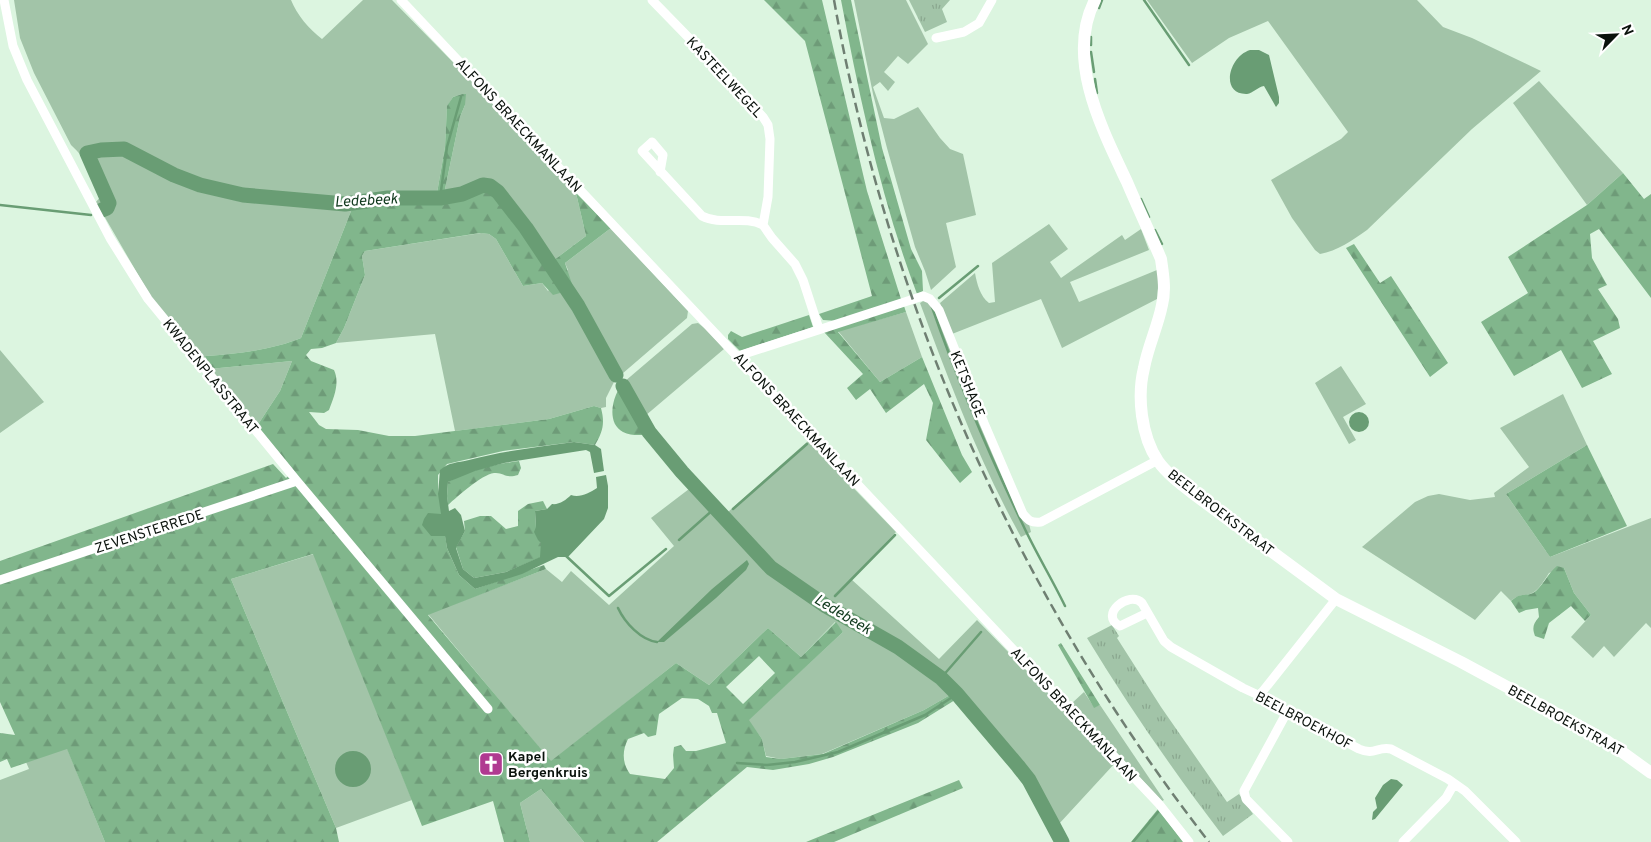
<svg xmlns="http://www.w3.org/2000/svg" width="1651" height="842" font-family="Overpass,sans-serif">
  <style>
    .green { fill: #a2c4a8 }
    .forest { fill: url(#forest-firs); fill-rule: evenodd }
    .park { fill: url(#park-tufts) }
    .water { fill: #699d74 }
    .lines { fill: none; stroke-linecap: round; stroke-linejoin: round }
    .stream { stroke: #699d74; stroke-width: 2.5 }
    .river { stroke: #699d74; stroke-width: 15 }
    .street { stroke: #fff; stroke-width: 9 }
    .secondary { stroke: #fff; stroke-width: 12 }
    .rail { stroke: #6f7f72; stroke-width: 2.5; stroke-dasharray: 10 5; stroke-linecap: butt }
    .labels { text-anchor: middle; stroke-width: 5; stroke-linejoin: round; paint-order: stroke }
    .street-label { font-size: 14px; fill: #0a120c; stroke: #fff }
    .poi-label { font-size: 14px; font-weight: bold; fill: #0a120c; stroke: #fff; text-anchor: start }
    .water-label { font-size: 15px; font-style: italic; fill: #0f381c; stroke: #fff }
  </style>
  <defs>
    <pattern id="forest-firs" width="22" height="20" patternUnits="userSpaceOnUse" patternTransform="scale(1.25)"><rect width="22" height="20" fill="#81b68c"/><path d="M5 1l3.5 6h-7zM16 11l3.5 6h-7z" fill="#6e9b78"/></pattern>
    <pattern id="park-tufts" width="24" height="20" patternUnits="userSpaceOnUse" patternTransform="scale(1.25)"><rect width="24" height="20" fill="#a2c4a8"/><path d="M3 7l-1-3M5 7V3M7 7l1-3M15 17l-1-3M17 17v-4M19 17l1-3" fill="none" stroke="#8aa78f"/></pattern>
  </defs>
  <rect width="100%" height="100%" fill="#dcf5e0"/>
  <path class="green" d="M14,0H291C297,15 309,29 322,39L363,0H392L495,105L576,193L586,236L554,260L520,213L500,190L492,183L482,182L462,191L444,194L460,117L465,105V94H462L453,97L447,107L445,147L437,193L351,197L353,206L301,338C275,349 233,355 205,356L209,369L292,361L280,391L257,426L209,369L151,297L96,202L101,196C94,176 87,159 71,145L34,73L20,38Z
    M854,0H906L928,44L908,64L898,56L884,72L895,82L888,91L880,82L873,87L884,118L894,119L918,107L940,138L950,149L963,154L976,215L946,223L956,267L931,290L925,271L915,247L887,148L873,94Z
    M1147,0H1417L1443,27L1472,38L1541,71L1472,129L1367,230C1353,240 1337,251 1320,254L1315,250L1292,218L1271,180L1341,139L1348,132L1268,21L1229,38L1192,63Z
    M1539,81L1623,173L1587,205L1513,103Z
    M1049,224L1068,249L1050,262L1061,278L1122,235L1125,240L1141,229L1149,250L1070,282L1079,302L1157,270L1159,278L1157,299L1062,348L1041,299L952,334L940,303L975,273C977,284 980,296 989,303L995,302L992,263Z
    M611,228L688,311L687,318L615,380L606,398V407L601,408L594,406L549,419L455,431L435,334L336,343L344,328L365,275L362,256L365,251L481,233L489,234L496,239L523,286L542,283L548,291L568,270L565,263Z
    M925,300L932,303L1029,524L1031,532L1021,537C979,462 950,383 920,303Z
    M906,312L922,357L880,382L838,331Z
    M698,323L707,330L724,349L645,416L624,382L692,324Z
    M0,350L44,402L0,433Z
    M1341,366L1366,404L1343,417L1356,440L1349,444L1315,383Z
    M1563,394L1587,445L1506,494L1550,557L1651,518V628L1646,623L1614,657L1604,646L1593,658L1571,637L1591,615L1574,593L1564,568L1549,573C1545,579 1540,588 1534,592C1525,598 1521,592 1511,601L1501,591L1475,620L1362,547L1415,502L1428,496L1439,494L1470,500L1495,497L1494,493L1529,467L1500,428Z
    M808,441L896,532L851,579L939,659L977,620L1116,762L1058,825L1032,778L946,675L928,665L900,644L876,629L854,618L833,603L809,591L752,545L732,521L728,512Z
    M689,489L756,560L793,591L837,618L896,650L950,695L924,710L822,754L781,759L766,756L762,739L748,720L843,632L835,622L801,657L768,628L709,685L676,663L551,762L428,614L546,569L562,582L571,571L609,605L674,546L651,518Z
    M314,554L412,800L336,828L231,579Z
    M1084,692L1094,707L1100,705L1164,800L1162,801L1071,704Z
    M67,748L105,842H0V780L29,769L26,762Z
    M541,789L584,842H530L520,803Z"/>
  <path class="forest" d="M764,0H822L867,191L901,299L838,321L823,320L819,314L872,296L805,41Z
    M841,0H851L882,148L911,249L922,271L923,291L917,294C881,199 860,100 841,0Z
    M462,94H466L465,105L460,117L444,194L462,191L482,182L492,183L500,190L520,213L554,260L586,236L576,193L611,228L565,263L572,284L560,293L553,295L542,283L523,286L496,239L489,234L480,233L365,251L362,256L365,275L344,328L336,343L322,348L311,349L306,355L311,361L334,370C340,383 334,397 329,410L324,413L309,412L319,425L326,429L358,430L389,436H415L549,419L594,406L601,408C605,423 603,432 595,445L574,442L503,451L447,464L438,475V488L447,548L459,575L475,589L544,565L546,569L428,615L551,761L676,663L709,685L768,628L801,657L836,622L843,632L749,720L762,739L766,757L781,759L823,754L924,710L950,695L955,700L918,723L833,757L809,764L773,770L747,767L657,842H584L541,789L520,803L530,842H504L493,801L422,826L313,554L231,579L336,828L339,842H105L67,749L11,768L7,759L0,762V733L15,735L0,702V561L273,464L286,478L294,471L257,426L280,391L292,361L209,369L205,356C233,355 275,349 301,338L353,206L351,197L437,193L445,147L447,106L453,97ZM759,656L775,673L743,704L726,687ZM682,698L698,699L709,706L712,713H717L726,743L696,751H686L681,745L674,747L673,755L674,768L665,779L630,774C622,763 622,751 628,739L644,733L648,737L656,735L659,714Z
    M1623,173L1644,199L1651,194V298L1599,229L1590,234L1592,258L1607,285L1598,289L1618,319L1620,328L1593,341L1612,374L1582,388L1561,350L1514,376L1481,322L1528,293L1508,257L1587,205Z
    M1354,244L1380,283L1391,276L1448,363L1430,377L1346,248Z
    M904,306L906,312L838,332L880,382L922,357L962,455L972,472L960,483L926,440L933,403L924,384L886,413L870,389L856,400L847,388L863,374L824,332Z
    M809,315L813,327L740,351L728,339V335L731,331L742,337Z
    M624,382L653,431L689,473L730,515L732,521L725,526L689,489L647,435C639,435 630,436 623,432C605,423 613,393 624,382Z
    M1587,445L1627,526L1550,557L1506,494Z
    M519,461L521,468L518,475C505,479 504,472 494,473C481,475 458,496 448,505L447,496L448,482C469,470 496,464 519,461Z
    M543,501L547,509L535,511L536,527L541,543V557L506,572L474,578L463,569L456,547L465,531L464,521L480,516H491L506,529L518,526V511L528,504Z
    M1557,566L1564,568L1574,593L1591,615L1585,621L1571,606L1549,623L1544,639L1535,636C1532,628 1533,624 1539,617L1538,608L1526,610L1519,613L1511,601C1521,592 1523,597 1533,593C1541,589 1548,573 1557,566Z
    M1061,643L1100,705L1094,708L1058,645Z
    M959,780L963,788L834,842H806Z
    M1158,809L1183,842H1131Z"/>
  <path class="park" d="M909,0H950L942,9L947,22L925,32Z
    M1112,625L1119,636L1117,638L1161,707L1227,802L1239,794L1253,814L1223,836C1174,772 1129,707 1087,638Z"/>
  <path class="water" d="M1250,50H1259L1269,55L1279,97V103L1276,107L1264,86C1258,87 1253,93 1247,94C1220,95 1228,57 1250,50Z
    M1349 422a10 10 0 1 1 20 0a10 10 0 1 1-20 0Z
    M574,442L595,445L601,449L604,471L594,473L590,452L586,450L504,463L475,471L448,482L447,496L449,511L455,508L461,515L465,531L456,548L463,569L474,578L506,572L540,557L541,543L538,540L534,532L536,527L535,511L547,509L552,504C559,505 566,500 571,495C580,498 589,493 597,488L596,477L606,475L608,486V508L604,519L568,557H558L522,574L475,589L459,575L447,548L445,536H431L422,525L424,519L428,513L441,514L438,494L440,470C449,462 457,463 469,460C503,451 538,447 574,442Z
    M747,560L749,564L746,570L716,598L664,642H657L712,589Z
    M335 769a18 18 0 1 1 36 0a18 18 0 1 1-36 0Z
    M1391,779L1397,780L1403,785L1375,819L1372,820L1373,812L1377,808L1375,798L1383,785Z"/>
  <g class="lines">
    <path class="stream" d="M1144,0L1189,65
      M1099,8L1102,0
      M1091,45V37
      M1091,52L1094,72
      M1095,79L1097,93
      M440,198L447,147L461,97
      M1141,199L1149,217
      M0,205L91,215
      M1155,230L1162,244
      M939,298L978,266
      M932,307C958,382 989,454 1023,525C1036,553 1052,579 1065,606
      M733,509L807,444
      M679,540L715,508
      M565,555L609,596L666,549
      M835,596L895,535
      M618,608C625,623 641,640 657,642
      M941,678L981,632
      M737,763L767,765L795,762L838,752L925,715L957,694
      M1133,842L1158,812"/>
    <path class="river" d="M102,210L107,208L109,203L87,153L101,150L124,149L174,175L200,185L243,195L345,204L388,198H440L462,194L483,185L490,186L498,192L526,228L578,306L616,375
      M623,386L649,432L682,472L771,568L826,606L898,647L941,678L957,694L1018,766L1029,780L1062,842"/>
    <path class="street" d="M4,0L13,46L27,80L110,238L148,299L297,481L488,709
      M401,0L1159,804L1189,842
      M652,0L727,77L763,117L768,125L770,139L768,197L763,225L772,238L795,264L803,280L819,329
      M936,38L964,32L979,23L992,0
      M660,172L663,155L652,142L642,151L702,216C721,226 744,215 763,225
      M738,356L923,296L930,299L939,310L984,423L1023,514C1029,521 1031,523 1041,522L1158,460
      M0,580L297,481
      M1147,613L1120,626C1098,615 1129,590 1142,603L1164,641L1171,647L1243,688L1271,701L1287,712L1301,718L1359,749C1375,756 1377,746 1391,749L1448,779L1465,791L1516,842
      M1259,696L1336,599
      M1287,712L1244,791L1246,799L1288,842
      M1403,842L1446,798L1454,784"/>
    <path class="secondary" d="M1095,0C1065,58 1102,129 1127,182C1138,208 1150,233 1161,259C1163,274 1166,289 1162,305C1158,326 1148,346 1144,368C1137,396 1141,436 1158,461C1167,474 1182,485 1195,495L1336,599L1461,662L1607,741L1651,773"/>
    <path class="rail" d="M834,0C888,305 1018,597 1209,842"/>
  </g>
  <defs>
    <symbol id="church-square" viewBox="-11 -11 22 22"><rect x="-9" y="-9" width="18" height="18" rx="4" fill="#b03a91" stroke="#fff"/><path d="M-1.2-6h2.4v3.5h3.3v2.4h-3.3V6h-2.4V-.1h-3.3v-2.4h3.3Z" fill="#fff"/></symbol>
  </defs>
  <g fill-rule="evenodd">
    <use href="#church-square" x="477" y="750" width="28" height="28"/>
  </g>
  <g class="labels">
    <g class="street-label">
      <text transform="translate(725 77) rotate(47)" y="5">KASTEELWEGEL</text>
      <text transform="translate(519 125) rotate(47)" y="5">ALFONS BRAECKMANLAAN</text>
      <text transform="translate(211 376) rotate(51)" y="5">KWADENPLASSTRAAT</text>
      <text transform="translate(968 384) rotate(68)" y="5">KETSHAGE</text>
      <text transform="translate(797 419) rotate(47)" y="5">ALFONS BRAECKMANLAAN</text>
      <text transform="translate(1221 512) rotate(38)" y="5">BEELBROEKSTRAAT</text>
      <text transform="translate(149 531) rotate(-18)" y="5">ZEVENSTERREDE</text>
      <text transform="translate(1074 714) rotate(47)" y="5">ALFONS BRAECKMANLAAN</text>
      <text transform="translate(1304 720) rotate(28)" y="5">BEELBROEKHOF</text>
      <text transform="translate(1566 720) rotate(29)" y="5">BEELBROEKSTRAAT</text>
    </g>
    <g class="poi-label">
      <text x="508" y="761">Kapel<tspan x="508" dy="16">Bergenkruis</tspan></text>
    </g>
    <g class="water-label">
      <text transform="translate(366 200) rotate(-3)" y="5">Ledebeek</text>
      <text transform="translate(843 614) rotate(31)" y="5">Ledebeek</text>
    </g>
  </g>
  <g transform="translate(1616 35) rotate(66)" stroke="#ffffff" stroke-width="4" paint-order="stroke">
  <path d="M0-4L9 19L0 12L-9 19Z" fill="#0a120c"/>
  <text y="-8" font-size="14" font-weight="bold" text-anchor="middle" fill="#0a120c">N</text>
  </g>
</svg>
